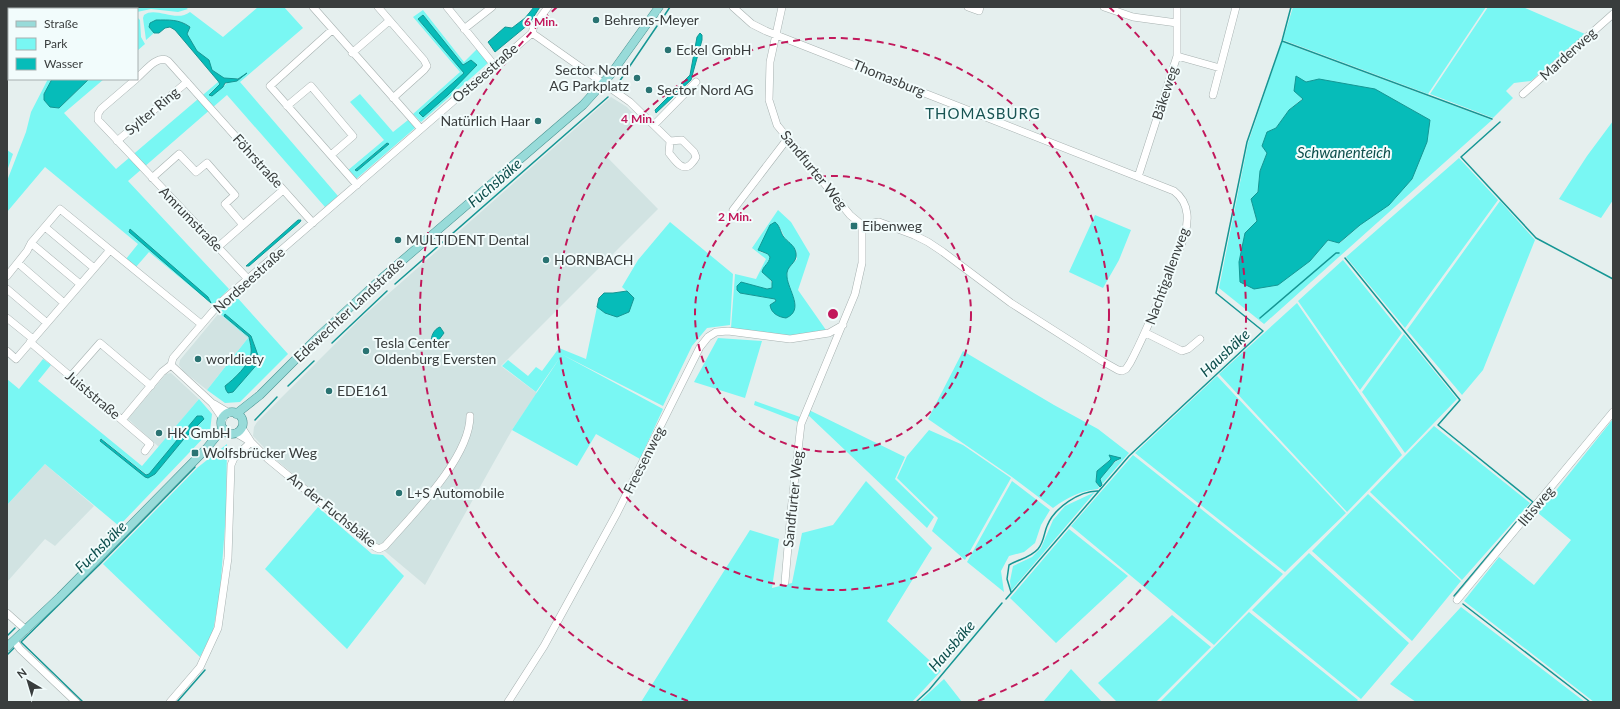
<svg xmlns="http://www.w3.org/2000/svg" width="1620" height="709" font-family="Lato,sans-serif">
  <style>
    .built { fill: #d1e3e2 }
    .green { fill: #79f7f3; fill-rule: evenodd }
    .water { fill: #06bcb9; stroke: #159694 }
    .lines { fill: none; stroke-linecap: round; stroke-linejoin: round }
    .stream { stroke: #159694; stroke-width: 1.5 }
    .minor-casing { stroke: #a7b1b0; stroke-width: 8 }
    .major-casing { stroke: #4a9492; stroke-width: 9 }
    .minor { stroke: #fff; stroke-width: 7 }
    .major { stroke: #98dbd9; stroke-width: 8 }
    .ring { fill: none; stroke: #c2185b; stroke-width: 2; stroke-dasharray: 7 5 }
    .poi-dot { fill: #297372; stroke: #f2fcfc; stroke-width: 1.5 }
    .labels { text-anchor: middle; stroke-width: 4; stroke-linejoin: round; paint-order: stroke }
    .poi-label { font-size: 14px; fill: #393d3d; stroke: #f2fcfc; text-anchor: start }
    .street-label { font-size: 14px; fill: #393d3d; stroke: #f2fcfc }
    .neighbourhood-label { font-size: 15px; letter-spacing: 1px; fill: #185453; stroke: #f2fcfc }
    .water-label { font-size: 15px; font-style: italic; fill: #0d4e4c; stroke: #f2fcfc }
    .centre { fill: #c2185b; stroke: #f2fcfc; stroke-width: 2 }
    .ring-label { font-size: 12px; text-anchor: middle; font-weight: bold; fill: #c2185b; stroke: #f2fcfc; stroke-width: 4; stroke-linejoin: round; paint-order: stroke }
  </style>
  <rect width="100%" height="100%" fill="#e5efee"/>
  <path class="built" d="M611,97L627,107L639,120L605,155L658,209L501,366L537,393L512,430L425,585L274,458L253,436L254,427L257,422L361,318Z
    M219,313L248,338L207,390L183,371L179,365L180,360Z
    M171,373L199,399L159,447L128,419L166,374Z
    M45,464L94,506L55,546L45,539L7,582V505Z"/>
  <path class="green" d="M48,7H80L78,9H46Z
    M98,7H185L188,9L178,12L151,9L137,12V9H100Z
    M258,7H284L303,28L240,82L338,196L325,207L227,95L128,181L229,289L213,305L149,252L136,267L126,259L138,244L45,167L7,212V181L26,132L31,112L48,79H52L44,94L50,107L59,108L89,79H104L64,113L116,169L218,82L220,84L210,93L223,87L228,82L237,81L243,76C231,83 221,78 211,70L209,60L197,51L187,34L190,27C176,16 165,22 149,26L154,33L146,40L143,18L144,15C156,6 176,23 190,12L223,37Z
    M1293,7H1486L1428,94L1283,40Z
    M1488,7H1523L1585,34L1531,81L1514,83L1506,91L1513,98L1493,118L1430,94Z
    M423,10L464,62L477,49L488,63L421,122L413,114L460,72L413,17Z
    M137,17L140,20L141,37L145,44L137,51Z
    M1282,42L1492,120L1264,324L1219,288L1248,143ZM1319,79L1400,103L1430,120L1412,179L1340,243L1328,240L1310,261L1239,262L1245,233L1257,221L1251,199L1258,192L1260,171L1267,153V132L1276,128L1289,110L1303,98L1306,82Z
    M360,94L393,132L408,120L415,128L355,180L347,171L384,140L350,102ZM384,145H388L357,171L355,170Z
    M1613,121V200L1601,218L1559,199L1587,156Z
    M7,150L13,154L7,171Z
    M1459,158L1498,200L1405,328L1346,257Z
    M1500,201L1535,240L1483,370L1462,395L1407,330Z
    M778,210L791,222L810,254L798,290L826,330L793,336L768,335L731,328L735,274L756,279L766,259L752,248ZM779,226L785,238L796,250L797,259L787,270V279L790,291L770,308L776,300L775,299L740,293L772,288L773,286L770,279L762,270L768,263L770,257L768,254L760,252L759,248L765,238Z
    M1095,215L1131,230L1119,260L1103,288L1069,272Z
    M670,222L733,274L730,325L707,328L692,346L663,406L561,354L663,409L640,459L596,434L577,466L512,430L561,356L536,392L502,366L508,360L528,376L536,367L542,371L559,348L586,359L597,307L605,313L634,298L622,287L638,260Z
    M1343,260L1402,333L1360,390L1298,301Z
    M235,295L288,354L240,402L225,403L207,390L248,338L219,313ZM224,316L251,336L260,361L238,385L225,386C234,379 249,365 251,354C252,349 250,342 249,338Z
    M1297,303L1402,455L1347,512L1219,374Z
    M1404,334L1457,399L1405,453L1362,392Z
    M718,338L762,341L745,398L694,382Z
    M963,351L1054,405L1098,429L1129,453L1098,489C1080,491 1068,497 1053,508L1012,477L928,419ZM1111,459L1119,460C1114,461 1104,474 1100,479L1102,485L1099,487L1096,482L1097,471Z
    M43,359L51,365L38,381L142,466L199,399L212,414L210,431L119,526L45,464L7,505V379L19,389ZM102,439L147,475L153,471L167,452L183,440L155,474L145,477L100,441Z
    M1217,376L1346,513L1285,572L1135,453Z
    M755,401L800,417L798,422L754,405Z
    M809,410L905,457L895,479L934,517L927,528L807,414Z
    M1613,419V702H1594L1464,601L1499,557L1534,585L1571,540L1538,513Z
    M1434,426L1530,503L1462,580L1370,492Z
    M929,430L963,445L1011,478L965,560L932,531L938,518L897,478L907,456Z
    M227,444L226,513L220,592L213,631L200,657L103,564L197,468Z
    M1133,455L1283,574L1214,645L1071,526Z
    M866,481L932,548L887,621L941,671L912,702H641L750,530L779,539L772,588L792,583L802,533L833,525Z
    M1012,481L1050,510L1041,525L1035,543L1024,552L1009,556L1001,571L1004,592L967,562Z
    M1095,492L1011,591L1010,581L1013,566L1032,557L1041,548L1053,520L1065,506Z
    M1368,494L1461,581L1412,641L1312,551Z
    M318,507L372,554L383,555L404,576L347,649L265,569Z
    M1069,529L1128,576L1056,643L1010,598Z
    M1309,553L1409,643L1361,699L1252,610Z
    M1461,607L1585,702H1416L1390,684Z
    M1249,612L1358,700L1356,702H1160Z
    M1172,615L1211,647L1156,702H1117L1098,683Z
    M1071,669L1102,702H1043Z
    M944,679L962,702H919Z"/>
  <path class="water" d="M534,7H540L529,24L495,52L488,42L505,27L512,28L525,18Z
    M423,15L463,65L471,60L477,65L448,95L423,117L419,113L464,73L418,19Z
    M156,20C169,20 179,19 190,27L187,34L197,51L209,60L212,70L224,78L238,79L247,73L237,81L225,83L223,87L212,96L209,95L220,84L218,81L175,30L170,27L165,28L159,33H154L149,27L150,23Z
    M700,33L702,35V40L691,80L656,113L655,110L690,75L697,37Z
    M1296,76L1306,82L1319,79L1375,89L1430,120L1427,142L1412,179L1389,205L1360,225L1339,243L1328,240L1310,261L1278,285L1254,289L1240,282L1239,262L1245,233L1257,221L1251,199L1258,192L1260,171L1267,153L1262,146L1267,132L1276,128L1289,110L1303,99L1294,91Z
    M52,79H89L59,108L50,107L44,100V94Z
    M387,143L389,144L357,171L355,170Z
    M298,220H301L300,222L249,266H246Z
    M775,222C780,226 780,231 783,236C787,242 795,245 796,253C798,264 785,265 787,277C788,290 805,310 786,318C778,317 771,313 770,305L776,301L775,299L740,293L737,290V286L741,282L767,289L772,288V281L762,272C763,266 769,264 770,257L768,254L758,250L770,225Z
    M130,229L208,297L211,303L129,232Z
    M627,291L634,298L629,312L617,317L605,313L597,307L599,298L604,293H613Z
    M225,314L251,336L260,361L233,392L228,393L226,390L225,386C234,379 249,365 251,354C252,349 250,342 249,337L224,316Z
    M440,327L444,333L435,345L431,342C431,336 434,329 440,327Z
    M197,416H202L204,419L183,440L155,474L148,478L145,477L100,441L101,439L146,475L149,474Z
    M1109,455L1121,458L1115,461L1100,479L1102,485L1100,487L1096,482L1097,471L1109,461L1111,459Z"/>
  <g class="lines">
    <path class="stream" d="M662,19L670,7
      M1282,41L1492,119
      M619,82L657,26
      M1500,122L1461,157L1536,238L1613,279
      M1345,258L1460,400L1438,425L1533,502L1454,596
      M395,284L608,97
      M1260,318L1336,253H1339
      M332,343L387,291
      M288,386L314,361
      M255,420L277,397
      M1011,592L1007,579L1009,565C1019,559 1030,558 1038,549C1044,542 1044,533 1047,526C1054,508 1080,490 1099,491
      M1006,599L1129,456L1263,331L1216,293L1247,142L1282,41L1291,7
      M1463,604L1590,702
      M7,636L15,628
      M7,655L14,648
      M83,702L21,642L100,564L195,467
      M177,702L205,670
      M916,702L929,690L1002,603"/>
    <defs>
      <path id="minor" d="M313,7L421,129
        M378,7L424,60L427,66L424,70L393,98
        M447,7L494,65
        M733,7L752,24L766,31L1174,191C1182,197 1186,204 1187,214C1189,233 1177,253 1171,270C1158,302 1146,333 1130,363L1126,369L1122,371L1118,370L1102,361L1011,303L943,252L928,242L914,235L879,222L862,225
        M782,7L770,62L769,100L777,125L850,215L862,225V263L855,294L801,424L791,511L785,582
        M968,7L979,11L980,7
        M1104,7L1133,17L1177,23
        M464,29L492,7
        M332,30L270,86L357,185
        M532,33L630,102L670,141
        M532,33L534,26L548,7
        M352,53L389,21
        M1177,56L1220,68
        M137,78C145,71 158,54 168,61L313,223
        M136,79L101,109L98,114V120L248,279
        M1523,94L1613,14
        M1213,95L1236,7
        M287,106L311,86L353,136L331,155
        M654,125L696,82
        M682,140L694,152L696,157C695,160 693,162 690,165C682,172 674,159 669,153L670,141Z
        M117,141L187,82
        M1138,177L1177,56V7
        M152,178L179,154L196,172L207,163L235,195L225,204L243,225
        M733,210L788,138
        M45,227L94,268
        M31,243L80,284
        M218,247L283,190
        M18,263L64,303
        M7,276L27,251L31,243L60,209L201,324
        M7,289L47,323
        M7,318L33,339
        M1146,333L1182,351L1188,349L1200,339
        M30,342L150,444L145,451
        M7,351L16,359L110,250
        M71,376L100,343L151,386
        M214,404L229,413
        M223,419L212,403L171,365L173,358L220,303L532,33
        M122,420L162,372L171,365
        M242,428L251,442L268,459L375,547L379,549L385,546C412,515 470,458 470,416
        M236,433L251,442
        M1457,600L1613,412
        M7,613L26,630
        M14,641L20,649L76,702
        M170,702L200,667L218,628L228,558L231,465L234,458L251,442
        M508,702L544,646L617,513L700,347L708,337L716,332L728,331L790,339L829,333L843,325"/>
      <path id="major" d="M221 423a11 11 0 1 1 22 0a11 11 0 1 1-22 0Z
        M236,414L260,395L318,337L382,278L583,105L611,74L659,7
        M7,647L60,597L206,449L223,428"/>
    </defs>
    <use href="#minor" class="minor-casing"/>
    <use href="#major" class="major-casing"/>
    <use href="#minor" class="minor"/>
    <use href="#major" class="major"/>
  </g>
  <g class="ring">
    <circle cx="833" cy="314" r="138"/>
    <circle cx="833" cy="314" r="276"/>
    <path d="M688 701A413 413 0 0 1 557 7M1109 7A413 413 0 0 1 978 701"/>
  </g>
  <g class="poi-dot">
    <circle cx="596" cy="20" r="4"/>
    <circle cx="668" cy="50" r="4"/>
    <circle cx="637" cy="78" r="4"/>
    <circle cx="649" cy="90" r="4"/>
    <circle cx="538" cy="121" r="4"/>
    <rect x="850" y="222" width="8" height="8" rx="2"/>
    <circle cx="398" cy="240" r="4"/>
    <circle cx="546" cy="260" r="4"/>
    <circle cx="366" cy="351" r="4"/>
    <circle cx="198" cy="359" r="4"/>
    <circle cx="329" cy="391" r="4"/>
    <circle cx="159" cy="433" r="4"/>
    <rect x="191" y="449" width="8" height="8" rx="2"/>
    <circle cx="399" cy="493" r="4"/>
  </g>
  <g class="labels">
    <g class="poi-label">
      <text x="604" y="25">Behrens-Meyer</text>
      <text x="676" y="55">Eckel GmbH</text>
      <text x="629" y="75" text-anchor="end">Sector Nord<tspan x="629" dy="16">AG Parkplatz</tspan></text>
      <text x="657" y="95">Sector Nord AG</text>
      <text x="530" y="126" text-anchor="end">Natürlich Haar</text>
      <text x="862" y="231">Eibenweg</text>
      <text x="406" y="245">MULTIDENT Dental</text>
      <text x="554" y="265">HORNBACH</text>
      <text x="374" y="348">Tesla Center<tspan x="374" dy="16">Oldenburg Eversten</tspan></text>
      <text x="206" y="364">worldiety</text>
      <text x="337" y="396">EDE161</text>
      <text x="167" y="438">HK GmbH</text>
      <text x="203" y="458">Wolfsbrücker Weg</text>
      <text x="407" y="498">L+S Automobile</text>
    </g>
    <g class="street-label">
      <text transform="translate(1568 54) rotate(-42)" y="5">Marderweg</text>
      <text transform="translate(485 73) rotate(-41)" y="5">Ostseestraße</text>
      <text transform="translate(889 78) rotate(22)" y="5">Thomasburg</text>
      <text transform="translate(1165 93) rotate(-72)" y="5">Bäkeweg</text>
      <text transform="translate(152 111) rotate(-40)" y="5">Sylter Ring</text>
      <text transform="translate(258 161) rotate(48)" y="5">Föhrstraße</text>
      <text transform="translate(814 170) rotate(51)" y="5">Sandfurter Weg</text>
      <text transform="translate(191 219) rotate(46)" y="5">Amrumstraße</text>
      <text transform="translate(1167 276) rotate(-70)" y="5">Nachtigallenweg</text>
      <text transform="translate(249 280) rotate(-42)" y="5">Nordseestraße</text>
      <text transform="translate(349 310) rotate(-43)" y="5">Edewechter Landstraße</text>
      <text transform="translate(93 395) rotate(40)" y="5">Juiststraße</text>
      <text transform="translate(644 460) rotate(-63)" y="5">Freesenweg</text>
      <text transform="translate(793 499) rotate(-84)" y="5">Sandfurter Weg</text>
      <text transform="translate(1536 506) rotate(-50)" y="5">Iltisweg</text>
      <text transform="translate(332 510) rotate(39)" y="5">An der Fuchsbäke</text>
    </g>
    <g class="neighbourhood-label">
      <text x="983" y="119">THOMASBURG</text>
    </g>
    <g class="water-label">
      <text x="1344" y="158">Schwanenteich</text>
      <text transform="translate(495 183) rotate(-41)" y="5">Fuchsbäke</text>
      <text transform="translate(1225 353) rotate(-43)" y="5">Hausbäke</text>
      <text transform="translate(101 547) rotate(-45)" y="5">Fuchsbäke</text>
      <text transform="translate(952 646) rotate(-49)" y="5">Hausbäke</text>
    </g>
  </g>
  <circle cx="833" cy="314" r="6" class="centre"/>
  <g class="ring-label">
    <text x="541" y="26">6 Min.</text>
    <text x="638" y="123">4 Min.</text>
    <text x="735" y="221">2 Min.</text>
  </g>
  <rect width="1620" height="709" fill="none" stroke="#393d3d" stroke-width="16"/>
  <rect x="8" y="8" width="130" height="72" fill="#f2fcfc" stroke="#a8b0b0"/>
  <rect x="16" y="21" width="20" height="6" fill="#98dbd9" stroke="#a8b0b0"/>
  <text x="44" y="28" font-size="12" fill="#393d3d">Straße</text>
  <rect x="16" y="38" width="20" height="12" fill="#79f7f3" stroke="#a8b0b0"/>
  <text x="44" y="48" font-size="12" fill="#393d3d">Park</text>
  <rect x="16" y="58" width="20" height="12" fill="#06bcb9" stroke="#a8b0b0"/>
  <text x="44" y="68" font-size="12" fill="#393d3d">Wasser</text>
  <g transform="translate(28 681) rotate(322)" stroke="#f2fcfc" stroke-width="3" paint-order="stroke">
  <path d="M0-3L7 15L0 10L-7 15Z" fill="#393d3d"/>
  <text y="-6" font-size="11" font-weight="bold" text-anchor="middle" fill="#393d3d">N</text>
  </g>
</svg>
